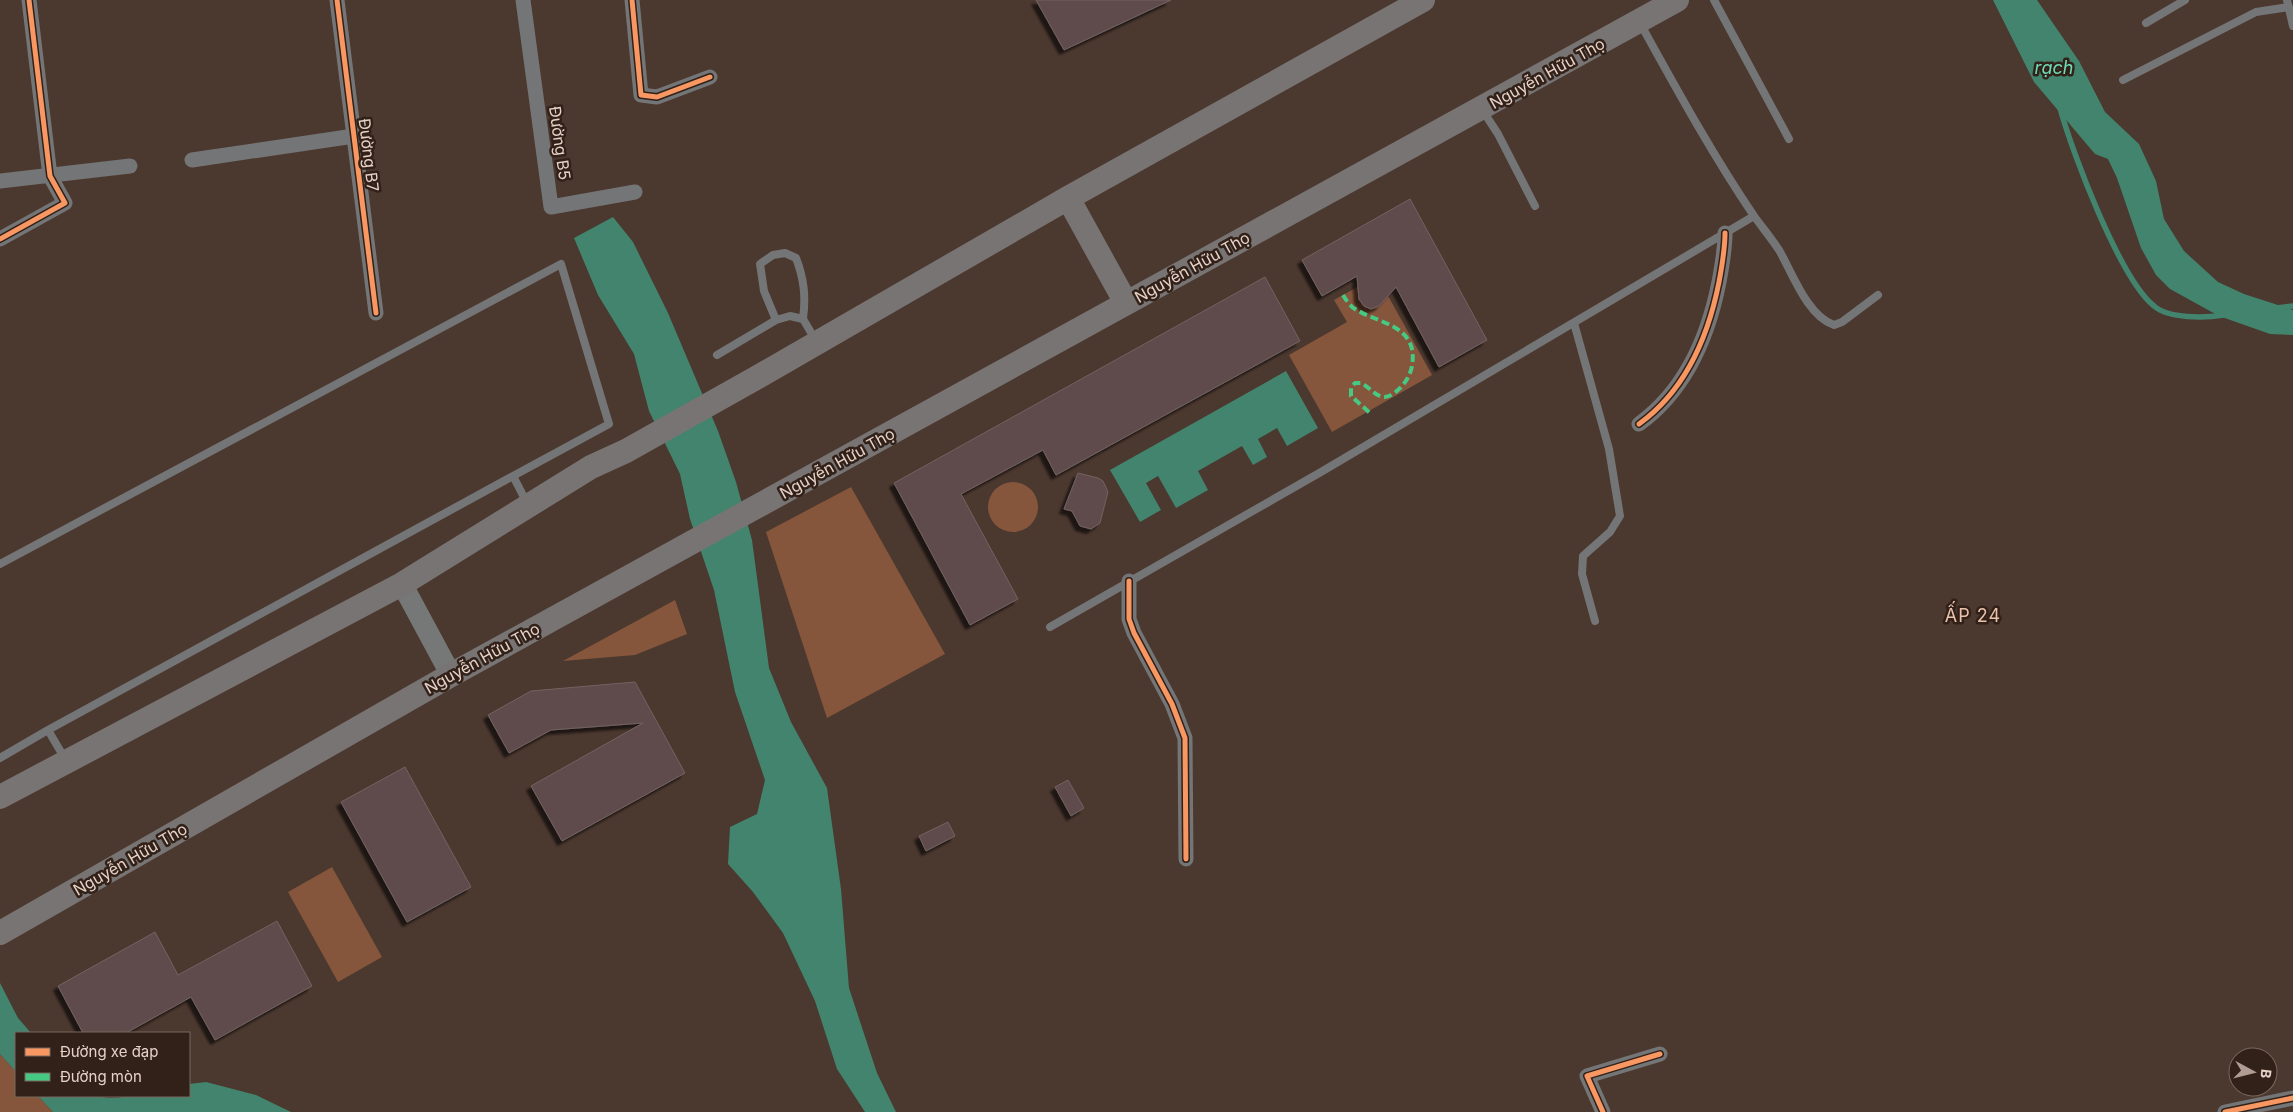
<svg xmlns="http://www.w3.org/2000/svg" width="2293" height="1112" font-family="Inter,sans-serif">
  <style>
    .green { fill: #86563c }
    .water { fill: #42846d }
    .lines { fill: none; stroke-linecap: round; stroke-linejoin: round }
    .stream { stroke: #42846d; stroke-width: 5.5 }
    .building { fill: #5f4c4c; stroke: #726261; filter: url(#shadow) }
    .lane { stroke: #747576; stroke-width: 8 }
    .street { stroke: #747576; stroke-width: 15 }
    .secondary { stroke: #767777; stroke-width: 21 }
    .primary { stroke: #777473; stroke-width: 24 }
    .quiet { stroke: #46c982; stroke-width: 4; stroke-dasharray: 8 4; stroke-linecap: butt }
    .cycleway-casing { stroke: #312119; stroke-width: 8 }
    .cycleway { stroke: #f99763; stroke-width: 5 }
    .labels { text-anchor: middle; stroke-width: 5; stroke-linejoin: round; paint-order: stroke }
    .street-label { font-size: 16px; fill: #e7d2c7; stroke: #312119 }
    .water-label { font-size: 18px; font-style: italic; fill: #6fdcb8; stroke: #312119 }
    .neighbourhood-label { font-size: 18px; letter-spacing: 1px; fill: #eac1ab; stroke: #312119 }
  </style>
  <defs>
    <filter id="shadow"><feDropShadow dx="-4.5" dy="4.5" stdDeviation="1" flood-color="#0009"/></filter>
  </defs>
  <rect width="100%" height="100%" fill="#4b382f"/>
  <path class="green" d="M1377,276L1432,375L1332,432L1289,355L1347,322L1334,300Z
    M988 507a25 25 0 1 1 50 0a25 25 0 1 1-50 0Z
    M851,487L945,654L827,718L766,532Z
    M675,600L687,634L635,655L563,661Z
    M332,867L382,957L338,982L288,892Z
    M0,1054L16,1072V1096H38L53,1112H0Z"/>
  <path class="water" d="M1993,0H2037L2079,61L2105,112L2139,144L2156,181L2164,219L2184,251L2218,282L2244,294L2293,310V335L2270,334L2219,316L2170,289L2156,275L2141,248L2117,178L2108,159L2095,154L2034,82Z
    M613,217L633,242L668,313L718,431L736,482L752,540L769,668L791,722L827,788L841,889L849,988L877,1073L896,1112H865L837,1069L815,1001L783,933L753,892L728,864L730,827L757,814L765,780L735,692L714,590L690,519L680,474L649,411L634,354L598,295L574,238Z
    M1286,371L1318,428L1287,446L1277,428L1258,439L1267,457L1253,465L1242,446L1198,471L1208,490L1176,508L1158,476L1146,483L1161,510L1140,522L1110,470Z
    M0,983L18,1018L31,1033H16V1072L0,1054Z
    M206,1082L256,1095L291,1112H53L38,1096H98C111,1100 121,1097 133,1096C151,1094 171,1096 189,1096V1084Z"/>
  <g class="lines">
    <path class="stream" d="M2060,108C2072,152 2120,279 2154,306C2169,319 2205,318 2224,315
      M2277,308L2293,306"/>
  </g>
  <path class="building" d="M1036,0H1171L1064,50Z
    M1410,199L1487,340L1439,367L1396,287L1379,306L1371,309L1364,306L1359,299L1357,276L1322,296L1302,260Z
    M1265,277L1300,341L1056,475L1043,450L961,494L1018,599L970,625L894,483Z
    M1078,473L1098,478L1103,481L1108,492L1100,523L1091,529L1080,526L1072,511L1064,509Z
    M635,682L685,773L562,841L531,786L643,723L551,730L509,753L488,715L531,691Z
    M405,767L471,887L407,922L341,802Z
    M1068,780L1084,808L1071,816L1055,787Z
    M948,822L955,836L926,851L919,836Z
    M277,921L312,986L215,1040L191,997L126,1033H83L58,986L155,932L178,975Z"/>
  <g class="lines">
    <path class="lane" d="M1714,0L1789,139
      M2287,0L2293,26
      M1640,23C1676,88 1712,154 1754,216C1762,227 1771,238 1779,250C1792,272 1807,316 1834,325L1842,322L1878,295
      M2146,23L2185,0
      M2123,80L2256,12L2289,7
      M1483,111L1498,134L1535,206
      M776,320L764,291L760,264L773,255L785,253L796,258C804,279 806,296 803,319
      M1574,323L1609,449L1620,516L1610,532L1583,556L1582,574L1595,621
      M717,355L776,320L790,316L803,319L816,341
      M0,564L561,264L609,424L513,476
      M1050,627L1321,472L1754,216
      M0,758L48,730
      M65,759L48,730L513,476L527,503"/>
    <path class="street" d="M337,0L376,313
      M523,0L551,207L635,192
      M632,0L641,95L657,97L710,77
      M192,160L354,136
      M0,181L130,166
      M0,239L65,203L50,176L29,0
      M1639,424C1686,390 1708,338 1719,282C1722,266 1725,250 1725,233
      M1129,581V619L1134,633L1172,704L1185,738L1186,859
      M1603,1112L1587,1076L1660,1054
      M2225,1112L2293,1098"/>
    <path class="secondary" d="M402,584L451,675"/>
    <path class="primary" d="M1068,198L1126,303
      M0,797L402,584L591,467L626,451L756,378L1068,198L1423,0
      M0,933L451,675L1677,0"/>
    <path class="quiet" d="M1343,295C1346,300 1350,306 1355,309C1379,324 1419,325 1412,366C1410,377 1403,387 1393,394C1379,403 1373,389 1361,383H1355L1351,388V396L1370,413"/>
    <defs>
      <path id="cycleway" d="M337,0L376,313
        M632,0L641,95L657,97L710,77
        M0,239L65,203L50,176L29,0
        M1639,424C1686,390 1708,338 1719,282C1722,266 1725,250 1725,233
        M1129,581V619L1134,633L1172,704L1185,738L1186,859
        M1603,1112L1587,1076L1660,1054
        M2225,1112L2293,1098"/>
    </defs>
    <use href="#cycleway" class="cycleway-casing"/>
    <use href="#cycleway" class="cycleway"/>
  </g>
  <g class="labels">
    <g class="street-label">
      <text transform="translate(1547 73) rotate(-29)" y="6">Nguyễn Hữu Thọ</text>
      <text transform="translate(560 143) rotate(82)" y="6">Đường B5</text>
      <text transform="translate(369 155) rotate(83)" y="6">Đường B7</text>
      <text transform="translate(1192 267) rotate(-29)" y="6">Nguyễn Hữu Thọ</text>
      <text transform="translate(837 463) rotate(-29)" y="6">Nguyễn Hữu Thọ</text>
      <text transform="translate(482 658) rotate(-29)" y="6">Nguyễn Hữu Thọ</text>
      <text transform="translate(130 859) rotate(-30)" y="6">Nguyễn Hữu Thọ</text>
    </g>
    <g class="water-label">
      <text x="2054" y="74">rạch</text>
    </g>
    <g class="neighbourhood-label">
      <text x="1973" y="622">ẤP 24</text>
    </g>
  </g>
  <rect x="15" y="1032" width="175" height="65" fill="#312119" stroke="#7a685f"/>
  <rect x="25" y="1048" width="25" height="8" fill="#f99763" stroke="#7a685f"/>
  <text x="60" y="1057" font-size="15" fill="#e7d2c7">Đường xe đạp</text>
  <rect x="25" y="1073" width="25" height="8" fill="#46c982" stroke="#7a685f"/>
  <text x="60" y="1082" font-size="15" fill="#e7d2c7">Đường mòn</text>
  <g transform="translate(2253 1072) rotate(97)"><circle r="24" fill="#312119" stroke="#7a685f"/>
  <path d="M0-4L9 19L0 12L-9 19Z" fill="#b09c92"/>
  <text y="-8" font-size="14" font-weight="bold" text-anchor="middle" fill="#e7d2c7">B</text>
  </g>
</svg>
